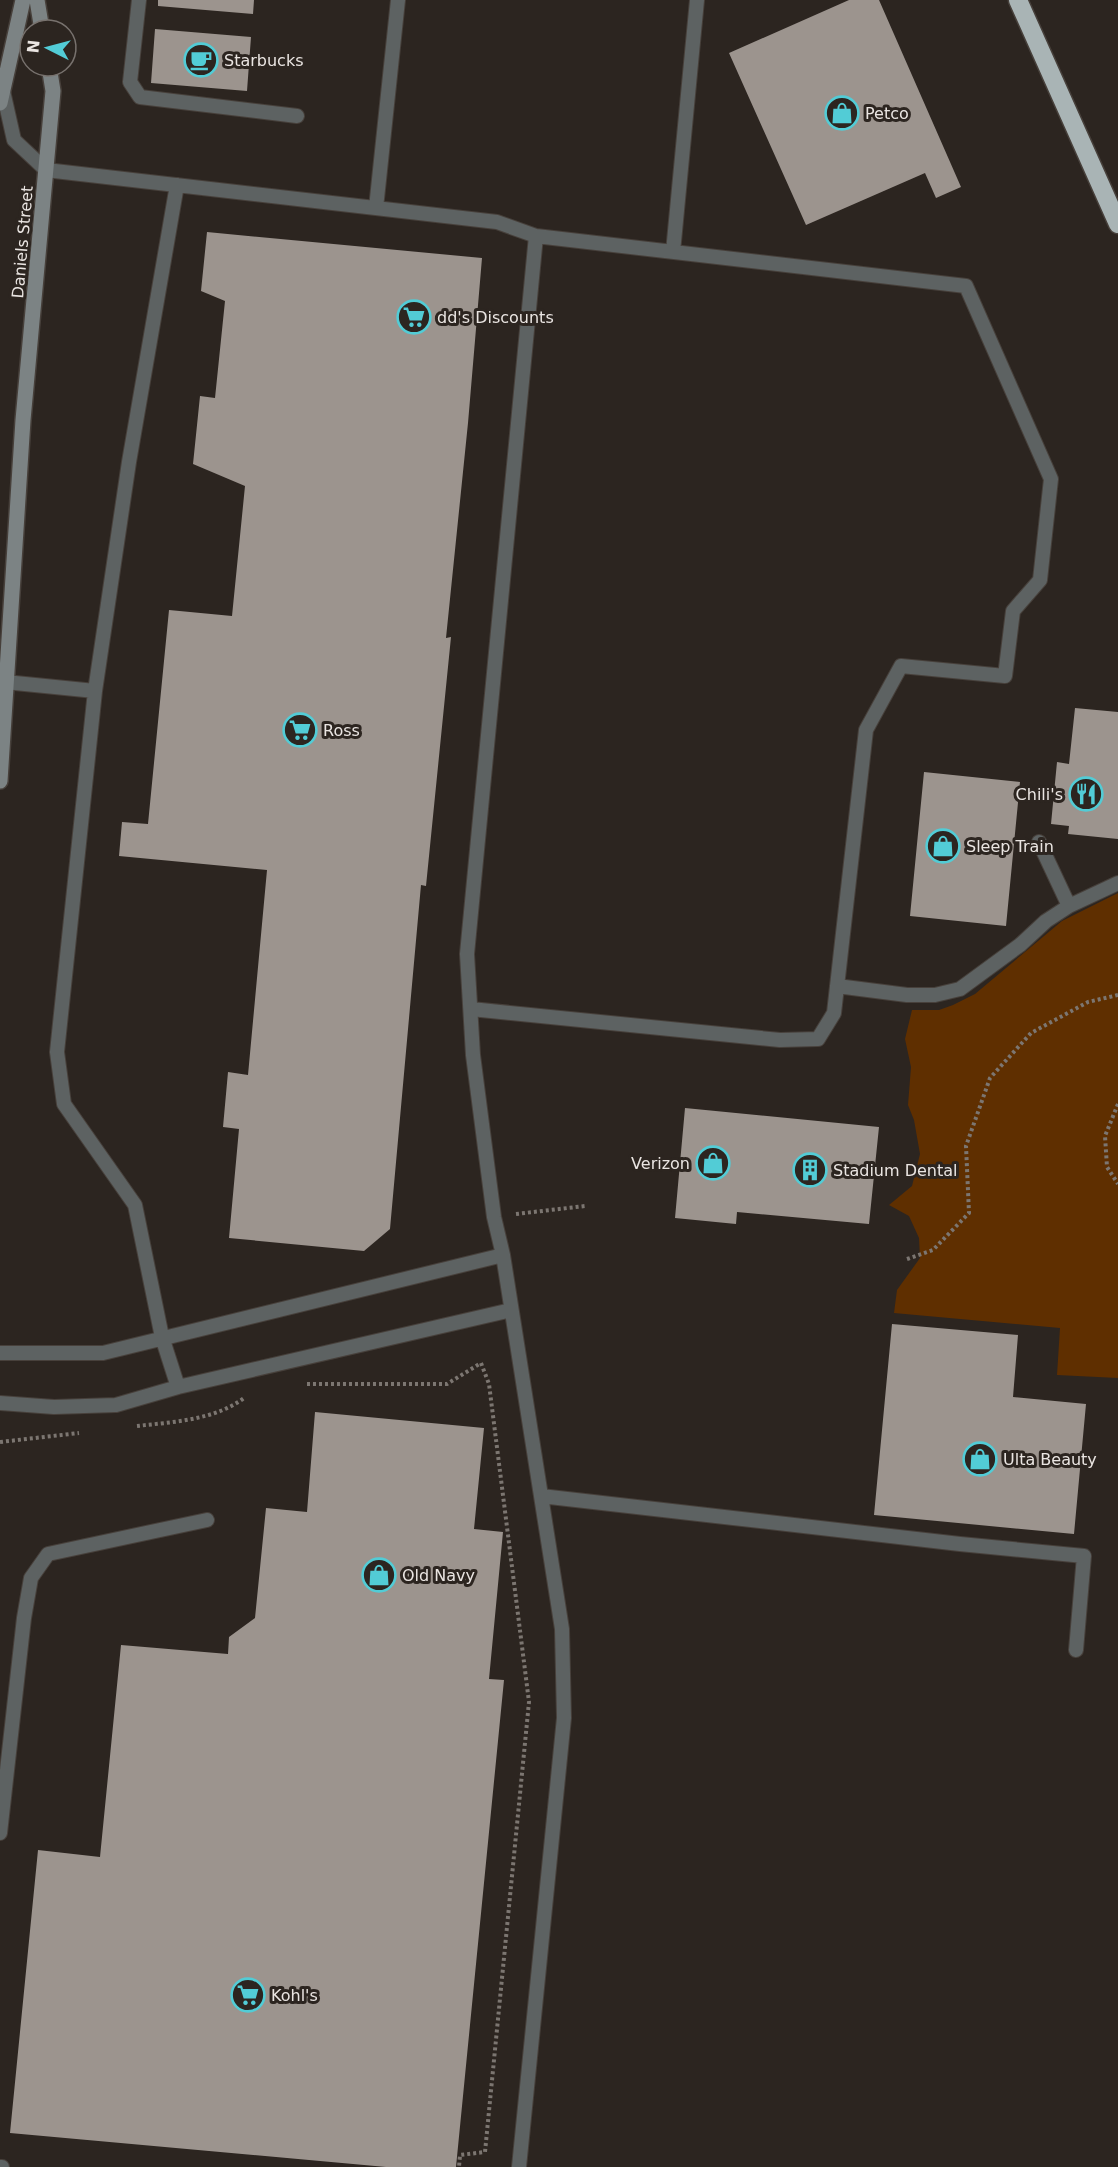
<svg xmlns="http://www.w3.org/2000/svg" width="1118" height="2167" font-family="'DejaVu Sans',sans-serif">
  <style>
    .green { fill: #5f2f00 }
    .building { fill: #9c948e }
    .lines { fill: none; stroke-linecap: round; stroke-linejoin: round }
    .lane-casing { stroke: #47403b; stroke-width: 16 }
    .secondary-casing { stroke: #47403b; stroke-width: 18 }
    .highway-casing { stroke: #47403b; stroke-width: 21 }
    .path { stroke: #7c7671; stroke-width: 4; stroke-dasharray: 3 3; stroke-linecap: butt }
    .lane { stroke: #5d6262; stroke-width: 14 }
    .secondary { stroke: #7c8384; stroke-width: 15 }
    .highway { stroke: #a9b4b5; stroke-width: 18 }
    .labels { text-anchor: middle; stroke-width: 6; stroke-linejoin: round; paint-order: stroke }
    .poi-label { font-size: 16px; fill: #eae5e2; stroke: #2c2520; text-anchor: start }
    .street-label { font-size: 16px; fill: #eae5e2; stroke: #2c2520 }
  </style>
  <rect width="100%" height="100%" fill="#2c2520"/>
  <path class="green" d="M1118,893V1378L1057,1375L1060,1328L894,1313L897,1290L920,1258L919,1238L909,1216L889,1205L912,1186L920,1154L914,1120L908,1105L911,1067L905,1039L912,1010H939L953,1005L975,994L1062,921Z"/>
  <path class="building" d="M158,0H254L253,14L158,6Z
    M849,0H879L961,187L936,198L925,173L806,225L729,53Z
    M155,29L251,37L247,91L151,83Z
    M207,232L482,258L468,423L446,638L451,637L426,886L421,885L390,1229L364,1251L229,1238L239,1129L223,1127L228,1072L248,1075L267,870L119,856L122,822L148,824L169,610L232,616L245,486L193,464L200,396L215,398L225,301L201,291Z
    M1075,708L1118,712V839L1068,834L1069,826L1051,824L1057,762L1069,764Z
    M924,772L1020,782L1006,926L910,916Z
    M685,1108L879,1127L869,1224L737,1212L736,1224L675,1218Z
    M892,1324L1018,1335L1013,1397L1086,1404L1074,1534L874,1515Z
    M315,1412L484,1428L474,1529L503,1532L489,1679L504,1680L456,2167H386L10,2133L38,1850L100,1857L121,1645L228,1654L229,1637L255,1618L266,1508L307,1512Z"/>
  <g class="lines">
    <defs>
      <path id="lane" d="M139,0L130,82L140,97L297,116
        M3,91L14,140L46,170L497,222L536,236L966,286L1051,479L1040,580L1013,611L1005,676L901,666L866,730L834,1013L818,1039L780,1040L471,1009
        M177,185L129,462L95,691L57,1052L64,1104L135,1205L162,1337L178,1387
        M376,208L398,0
        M673,252L697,0
        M5,682L95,691
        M1039,842L1069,906
        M837,986L907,995H935L960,989L1020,945L1046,921L1069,906L1118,883
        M0,1353H103L503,1255
        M0,1403L54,1407L116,1405L178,1387L511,1310
        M541,1496L960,1544L1084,1556L1076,1650
        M0,1833L24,1618L31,1578L48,1554L207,1520
        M0,2167H2
        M519,2167L564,1718L562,1629L503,1255L494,1217L473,1055L467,954L536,236"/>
      <path id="secondary" d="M37,0L42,30
        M0,103L23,0
        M0,781L23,420L53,91L49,66"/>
      <path id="highway" d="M1018,0L1118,224"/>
    </defs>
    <use href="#lane" class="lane-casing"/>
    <use href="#secondary" class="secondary-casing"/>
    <use href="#highway" class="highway-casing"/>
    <path class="path" d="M1118,1104L1105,1136L1107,1167L1118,1184
      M516,1214L585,1206
      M907,1259L933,1250L969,1213L966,1146L990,1078L1031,1033L1088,1002L1118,995
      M307,1384H447L481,1363L489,1384L529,1702L485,2152L460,2155L459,2167
      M137,1426C173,1422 215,1420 244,1398
      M0,1442L79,1433"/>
    <use href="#lane" class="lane"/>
    <use href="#secondary" class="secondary"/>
    <use href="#highway" class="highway"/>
  </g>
  <defs>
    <symbol id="cafe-ring" viewBox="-11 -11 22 22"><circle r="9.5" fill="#2c2520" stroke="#52ccd6" stroke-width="1.5"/><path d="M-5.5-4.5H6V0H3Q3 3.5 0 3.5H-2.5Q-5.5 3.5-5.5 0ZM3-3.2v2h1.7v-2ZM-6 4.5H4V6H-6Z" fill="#52ccd6"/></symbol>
    <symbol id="shop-ring" viewBox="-11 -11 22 22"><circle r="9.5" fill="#2c2520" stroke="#52ccd6" stroke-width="1.5"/><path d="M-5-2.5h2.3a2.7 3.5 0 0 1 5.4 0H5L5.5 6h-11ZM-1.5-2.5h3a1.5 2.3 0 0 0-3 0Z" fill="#52ccd6"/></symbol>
    <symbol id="supermarket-ring" viewBox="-11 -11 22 22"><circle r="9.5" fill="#2c2520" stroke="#52ccd6" stroke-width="1.5"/><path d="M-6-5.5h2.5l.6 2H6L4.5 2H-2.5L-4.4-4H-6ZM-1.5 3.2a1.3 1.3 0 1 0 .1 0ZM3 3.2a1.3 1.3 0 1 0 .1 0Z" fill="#52ccd6"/></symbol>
    <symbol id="restaurant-ring" viewBox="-11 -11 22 22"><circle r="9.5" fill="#2c2520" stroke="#52ccd6" stroke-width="1.5"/><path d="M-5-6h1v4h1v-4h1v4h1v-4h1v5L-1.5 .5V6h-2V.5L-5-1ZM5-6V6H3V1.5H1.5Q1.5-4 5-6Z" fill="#52ccd6"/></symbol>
    <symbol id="building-ring" viewBox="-11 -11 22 22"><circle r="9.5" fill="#2c2520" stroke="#52ccd6" stroke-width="1.5"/><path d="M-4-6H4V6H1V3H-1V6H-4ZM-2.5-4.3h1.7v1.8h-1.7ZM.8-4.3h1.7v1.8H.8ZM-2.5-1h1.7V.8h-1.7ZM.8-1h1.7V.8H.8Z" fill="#52ccd6"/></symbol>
  </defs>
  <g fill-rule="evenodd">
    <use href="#cafe-ring" x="182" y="41" width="38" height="38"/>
    <use href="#shop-ring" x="823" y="94" width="38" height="38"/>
    <use href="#supermarket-ring" x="395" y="298" width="38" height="38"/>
    <use href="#supermarket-ring" x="281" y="711" width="38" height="38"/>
    <use href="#restaurant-ring" x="1067" y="775" width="38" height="38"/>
    <use href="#shop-ring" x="924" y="827" width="38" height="38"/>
    <use href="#shop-ring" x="694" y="1144" width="38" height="38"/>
    <use href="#building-ring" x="791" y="1151" width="38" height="38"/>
    <use href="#shop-ring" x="961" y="1440" width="38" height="38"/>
    <use href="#shop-ring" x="360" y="1556" width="38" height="38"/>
    <use href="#supermarket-ring" x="229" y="1976" width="38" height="38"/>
  </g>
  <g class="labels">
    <g class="poi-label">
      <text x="224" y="66">Starbucks</text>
      <text x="865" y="119">Petco</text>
      <text x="437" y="323">dd's Discounts</text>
      <text x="323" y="736">Ross</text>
      <text x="1063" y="800" text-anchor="end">Chili's</text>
      <text x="966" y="852">Sleep Train</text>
      <text x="690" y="1169" text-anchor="end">Verizon</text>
      <text x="833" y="1176">Stadium Dental</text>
      <text x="1003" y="1465">Ulta Beauty</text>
      <text x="402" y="1581">Old Navy</text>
      <text x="271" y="2001">Kohl's</text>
    </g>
    <g class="street-label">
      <text transform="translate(22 242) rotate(-85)" y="6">Daniels Street</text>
    </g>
  </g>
  <g transform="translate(48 48) rotate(276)"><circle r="28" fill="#2c2520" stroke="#78726e" stroke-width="1.5"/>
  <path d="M0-4.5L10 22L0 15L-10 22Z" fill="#52ccd6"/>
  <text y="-9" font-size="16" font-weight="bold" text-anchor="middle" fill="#eae5e2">N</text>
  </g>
</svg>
